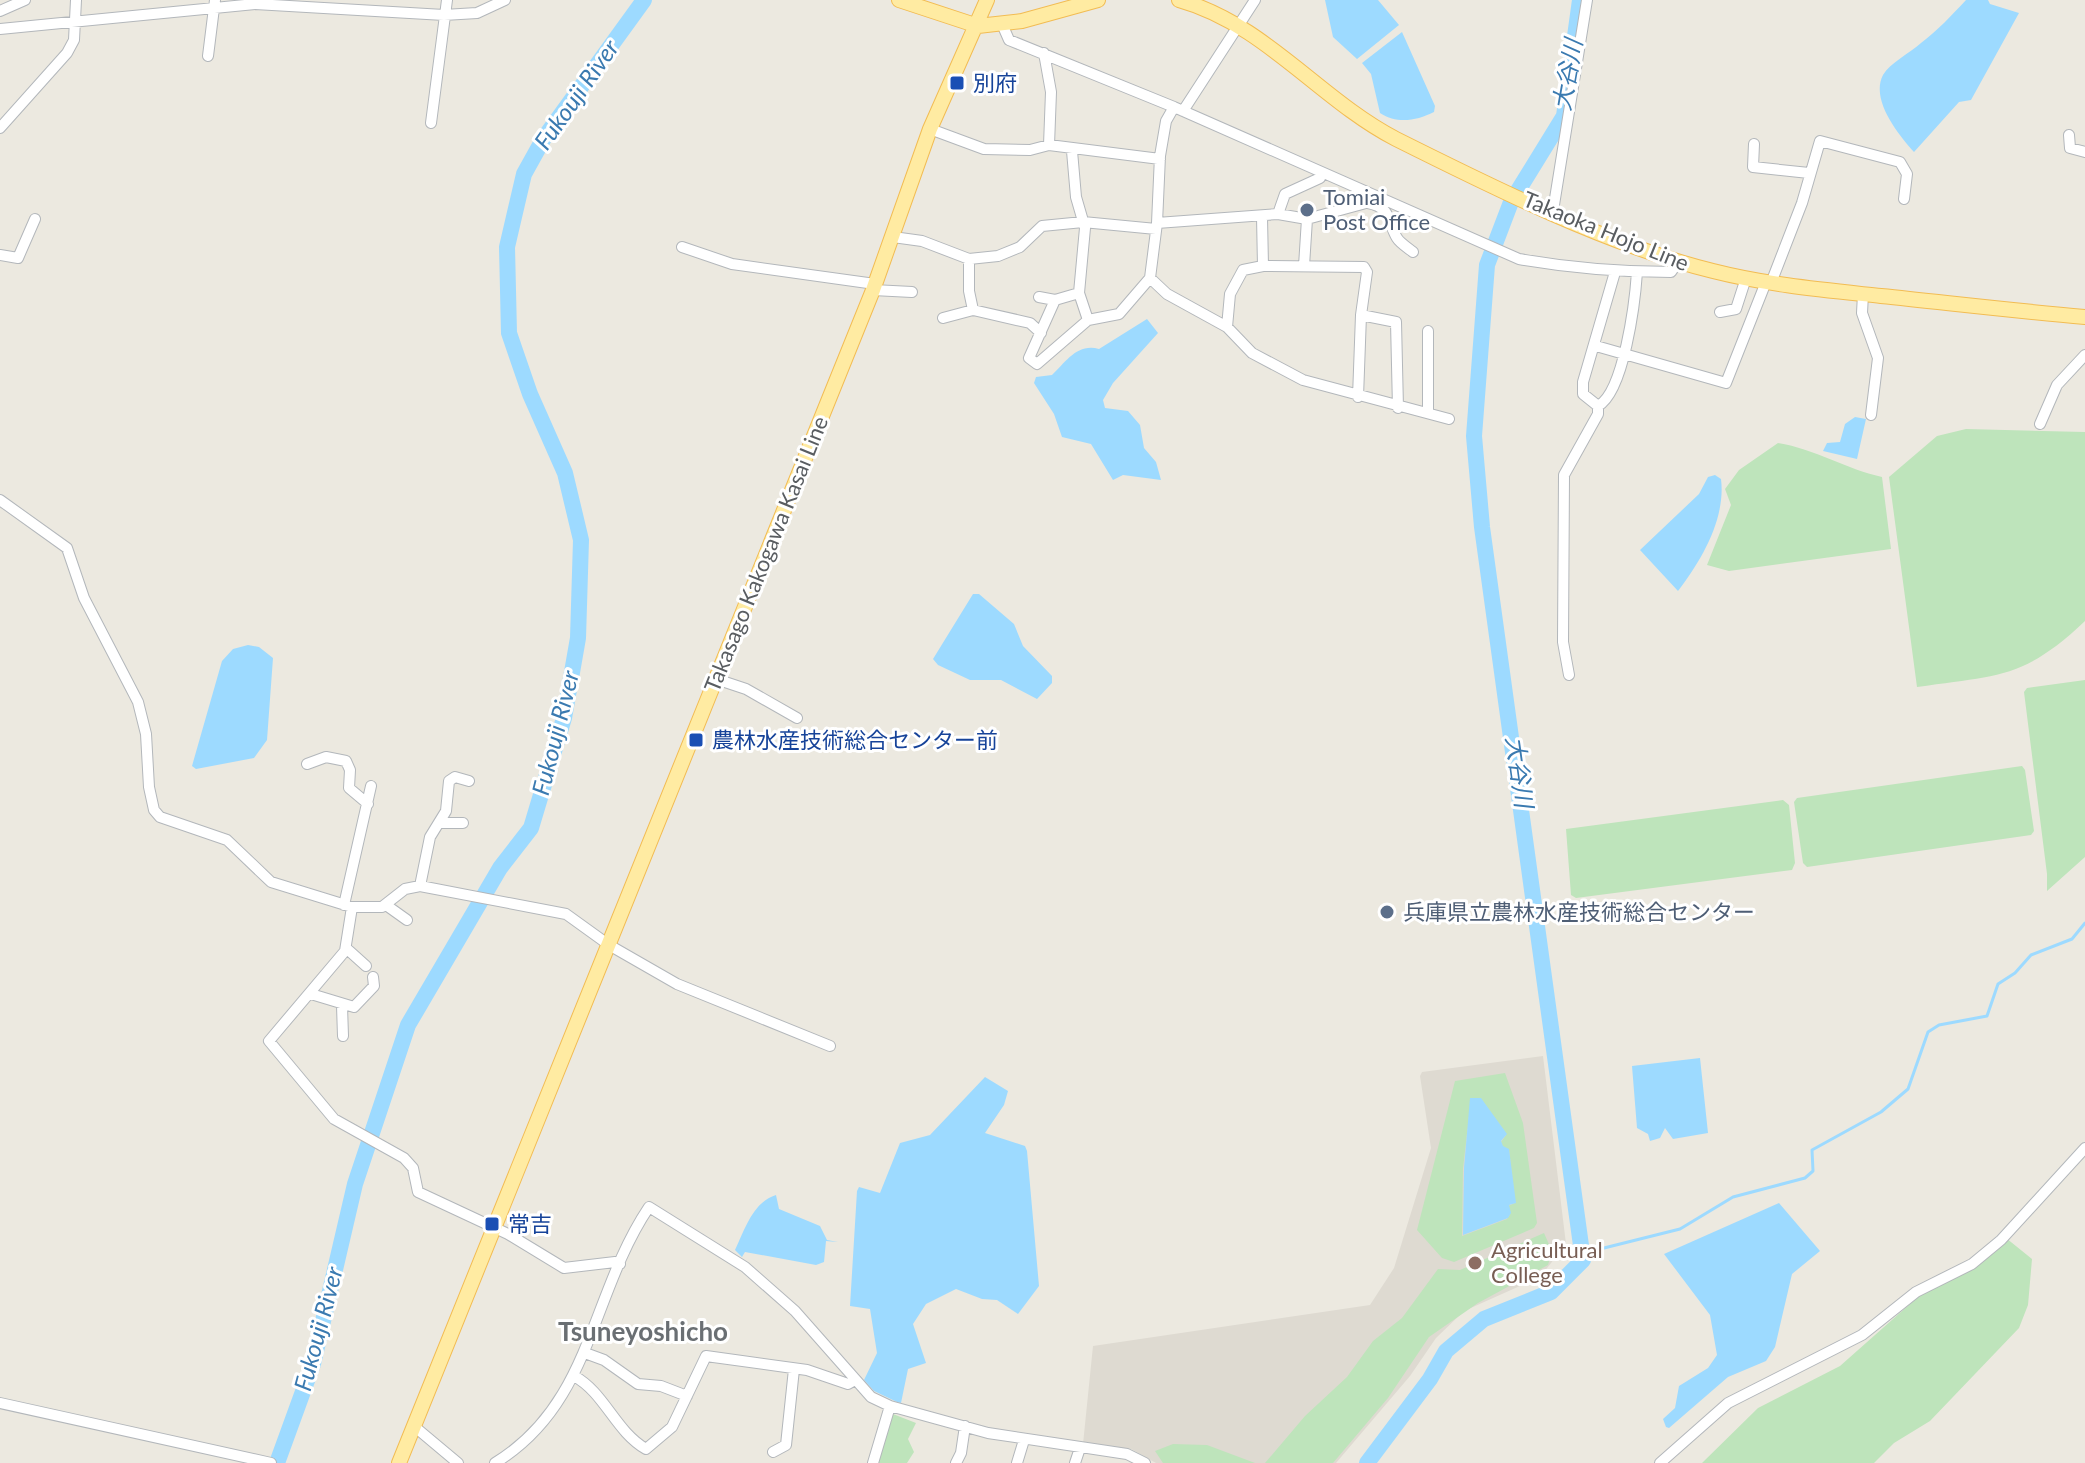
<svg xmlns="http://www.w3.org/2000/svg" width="2085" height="1463" font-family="Lato,'Noto Sans JP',sans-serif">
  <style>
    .education { fill: #dedad1 }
    .green { fill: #bee4bb; fill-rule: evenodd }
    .water { fill: #9ddaff }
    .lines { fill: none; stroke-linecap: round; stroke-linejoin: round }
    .stream { stroke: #9ddaff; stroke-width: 3 }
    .river { stroke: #9ddaff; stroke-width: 16 }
    .minor-casing { stroke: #b3b7bb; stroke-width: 12 }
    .major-casing { stroke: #f2bc53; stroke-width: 16 }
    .minor { stroke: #fff; stroke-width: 10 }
    .major { stroke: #ffeba2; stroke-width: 14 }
    .transit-dot { fill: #1a4fb4; stroke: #fff; stroke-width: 3 }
    .service-dot { fill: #5c6f8a; stroke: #fff; stroke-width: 3 }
    .education-dot { fill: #8d6e63; stroke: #fff; stroke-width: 3 }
    .labels { text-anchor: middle; stroke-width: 6; stroke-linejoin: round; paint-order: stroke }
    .transit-label { font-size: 22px; fill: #164399; stroke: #fff; text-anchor: start }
    .service-label { font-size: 22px; fill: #4e5e75; stroke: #fff; text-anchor: start }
    .street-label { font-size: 22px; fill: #595d61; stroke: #fff }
    .education-label { font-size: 22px; fill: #785e54; stroke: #fff; text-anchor: start }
    .water-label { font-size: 24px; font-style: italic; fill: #3a7ab0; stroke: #fff }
    .quarter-label { font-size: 26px; font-weight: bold; fill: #6a6f73; stroke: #fff }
  </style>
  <rect width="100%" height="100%" fill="#ece9e0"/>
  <path class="education" d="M1543,1056L1566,1244L1540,1277L1464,1311L1436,1338L1410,1376L1336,1463H1156L1131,1449L1083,1444L1093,1346L1370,1305L1394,1268L1431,1148L1420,1076L1422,1072Z"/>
  <path class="green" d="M1966,429L2085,432V621C2023,680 1997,675 1917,687L1889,477L1937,436Z
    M1778,443C1815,449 1846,469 1882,477L1891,549L1729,571L1707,565L1731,505L1725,489L1739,470Z
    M2085,680V857L2047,891V874L2024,692L2027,688Z
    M2022,766L2025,770L2034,831L2031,835L1807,867L1803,863L1794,802L1797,798Z
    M1783,800L1789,805L1795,863L1792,870L1576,898L1571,895L1566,829Z
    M1505,1073L1523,1123L1537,1223L1534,1228L1454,1262L1442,1258L1417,1230L1455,1081ZM1471,1098L1506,1135L1501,1142L1502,1147L1509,1150L1515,1203L1508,1206L1510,1214L1507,1219L1462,1236L1463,1169Z
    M1544,1233L1552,1251L1548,1265L1478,1303L1429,1337L1388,1398L1333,1463H1265L1305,1416L1347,1377L1373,1341L1402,1318L1438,1269L1460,1270Z
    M2006,1238L2032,1259L2028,1305L2019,1328L1930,1421L1894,1443L1874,1463H1702L1758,1408L1840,1366L1919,1296Z
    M893,1414L916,1423L908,1439L914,1452L907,1463H877Z
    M1173,1444L1207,1445L1255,1463H1163L1155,1451Z"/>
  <path class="water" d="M1325,0H1378L1399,25L1357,59L1333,37Z
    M1966,0H1988L1990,4L2019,13L1971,100L1959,102L1914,152C1899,135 1870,100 1883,75C1890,63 1910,53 1921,43C1937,31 1952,15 1966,0Z
    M1402,32L1435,106L1434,112C1416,121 1397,124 1380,113L1371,74L1362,63Z
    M1147,319L1158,333L1113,383L1103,400L1105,408L1128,411L1140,425L1144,448L1156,462L1161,480L1123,475L1113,480L1091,444L1062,437L1054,414L1034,383L1036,377L1052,375C1066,362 1077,343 1099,349Z
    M1855,417L1866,419L1857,459L1823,451L1827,443L1840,442L1845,424Z
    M1715,475L1721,479C1726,519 1701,561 1678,591L1640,550L1699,494L1708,477Z
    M973,594H979L1014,624L1023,646L1052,676V683L1037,699L1001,680H970L938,665L933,659Z
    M248,645L259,647L273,658L267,740L254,758L196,769L192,766L222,661L233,649Z
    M1700,1058L1708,1133L1673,1139L1665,1128L1660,1138L1650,1141L1648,1134L1637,1128L1632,1066Z
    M985,1077L1008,1091L1004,1105L985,1133L1025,1146L1027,1151L1039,1286L1018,1314L997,1300L982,1299L956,1289L926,1304L913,1324L926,1363L908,1369L901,1403L897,1402L874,1391L864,1380L877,1353L870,1309L850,1306L857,1191L859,1187L880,1193L900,1143L930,1135Z
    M1470,1098H1481L1507,1134L1501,1141L1503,1146L1509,1149L1516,1203L1509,1205L1511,1213L1508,1218L1463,1235L1464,1168Z
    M776,1195L779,1209L820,1226L827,1240L838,1242L826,1241L824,1262L816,1265L745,1252L742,1257L735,1250C745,1229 753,1202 776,1195Z
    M1779,1203L1820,1251L1792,1274L1775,1347L1766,1361L1728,1377L1669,1428L1666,1427L1663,1419L1675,1408L1679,1386L1708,1368L1717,1355L1710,1315L1664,1254Z"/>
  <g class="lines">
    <path class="stream" d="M1583,1260L1600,1249L1680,1229L1733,1197L1805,1178L1813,1171L1812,1150L1881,1112L1908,1089L1928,1032L1939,1025L1987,1016L1998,984L2015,973L2031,955L2072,939L2085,923"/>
    <path class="river" d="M277,1463L313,1364L355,1184L408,1025L500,868L531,828L564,718L578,638L581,540L565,473L530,394L509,333L507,247L524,174L544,138L644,0
      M1367,1463L1430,1379L1446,1351L1484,1319L1551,1292L1583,1260L1482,527L1474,436L1487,265L1511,202L1564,116L1580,0"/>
    <defs>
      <path id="minor" d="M0,11L25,0
        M1002,24L1009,40L1174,107L1519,259C1570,268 1619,272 1671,272L1678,262
        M0,29L255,4L444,15L477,13L505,0
        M1044,53L1051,92L1049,145
        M208,56L215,0
        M1183,111L1255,0
        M431,123L447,0
        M0,128L67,53L74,40L76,0
        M930,129L984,149L1030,150L1049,145L1160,159
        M2069,135L2070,148L2085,152
        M1754,144L1753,167L1809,173
        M1072,151L1076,197L1085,228L1079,293L1088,320
        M1368,203C1393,208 1387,222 1397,238C1400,243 1408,248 1413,252
        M1553,211L1587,0
        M1278,214L1307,219L1366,203L1370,195
        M1262,217L1263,266
        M1157,223L1278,214L1285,194L1320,178L1321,174
        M893,237L922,241L969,259L998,256L1020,247L1042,226L1083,222L1156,229
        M682,247L732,264L875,284
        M0,255L18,258L35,219
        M969,259V291L973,310
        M1304,266L1307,219
        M1150,278L1167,294L1227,327L1252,353L1303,380L1449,419
        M1771,283L1802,203L1820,141L1900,162L1907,174L1904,199
        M873,290L912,292
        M1079,293L1055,300L1029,358L1037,364L1088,320L1119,314L1150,278L1157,223L1160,156L1166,121L1174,107
        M1863,294L1862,313L1878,358L1871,415
        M1039,297L1055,300
        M1720,312L1736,309L1746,278
        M1361,315L1396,322L1398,408
        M943,318L973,310L1030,323L1041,333
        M1227,327L1230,294L1243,270L1263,266L1364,267L1367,272L1361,315L1358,397
        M1596,346L1726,383L1766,282
        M1598,406L1583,394V382L1615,272
        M1428,413V331
        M2040,424L2057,385L2085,355
        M0,500L67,548L84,598L138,702L146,734L149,787L154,810L160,817L227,840L271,882L352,907H382L405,889L420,886L566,914L609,945L677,984L830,1046
        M1569,675L1563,642L1564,475L1598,414V406C1624,392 1635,302 1637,272
        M716,679L746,689L797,718
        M307,764L326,757L346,761L350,770L349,788L368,804
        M440,823H463
        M420,886L430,837L446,811L449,781L455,777L469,781
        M344,905L371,786
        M386,905L407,920
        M352,907L345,951L269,1041L334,1119L404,1158L413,1168L418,1192L508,1234L564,1268L615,1262L620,1264
        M346,948L366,966
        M311,994L354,1007L374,986L373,977
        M342,1006L343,1036
        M585,1353L604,1360L638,1384L661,1386L687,1396
        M574,1376C605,1393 615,1431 646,1449L672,1427L706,1356L807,1370L848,1384L855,1380
        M0,1403L271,1463
        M415,1427L458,1463
        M773,1452L786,1445L794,1369
        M495,1463C592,1404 590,1295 649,1207L745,1267L795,1311L871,1397L890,1406L988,1433L1127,1454L1145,1463
        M873,1463L890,1406
        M956,1463L961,1453L965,1426
        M1017,1463L1024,1440
        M1075,1463L1080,1448
        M1660,1463L1728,1403L1862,1335L1916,1292L1972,1264L2001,1240L2085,1148"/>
      <path id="major" d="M899,0L978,26L1022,21L1098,0
        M1179,0C1265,24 1319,99 1396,139C1492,187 1610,246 1713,271C1768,285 1825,290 1881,296C1949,303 2017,311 2085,317
        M399,1463L873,290L930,129L987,0"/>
    </defs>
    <use href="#minor" class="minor-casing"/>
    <use href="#major" class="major-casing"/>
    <use href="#minor" class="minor"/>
    <use href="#major" class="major"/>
  </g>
  <g class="transit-dot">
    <rect x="949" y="75" width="16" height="16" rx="4"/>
    <rect x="688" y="732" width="16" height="16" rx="4"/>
    <rect x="484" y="1216" width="16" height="16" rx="4"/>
  </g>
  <g class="service-dot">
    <circle cx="1307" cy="210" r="8"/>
    <circle cx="1387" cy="912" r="8"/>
  </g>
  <circle class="education-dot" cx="1475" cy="1263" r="8"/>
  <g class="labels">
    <g class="transit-label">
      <text x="973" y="91">別府</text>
      <text x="712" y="748">農林水産技術総合センター前</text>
      <text x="508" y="1232">常吉</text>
    </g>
    <g class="service-label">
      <text x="1323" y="205">Tomiai<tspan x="1323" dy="25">Post Office</tspan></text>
      <text x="1403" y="920">兵庫県立農林水産技術総合センター</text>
    </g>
    <g class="street-label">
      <text transform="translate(1606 231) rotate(22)" y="8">Takaoka Hojo Line</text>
      <text transform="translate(766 554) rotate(-68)" y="8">Takasago Kakogawa Kasai Line</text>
    </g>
    <g class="education-label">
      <text x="1491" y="1258">Agricultural<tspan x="1491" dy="25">College</tspan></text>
    </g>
    <g class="water-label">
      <text transform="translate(1568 75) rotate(-80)" y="8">大谷川</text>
      <text transform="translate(577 95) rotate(-55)" y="8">Fukouji River</text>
      <text transform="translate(556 733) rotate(-76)" y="8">Fukouji River</text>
      <text transform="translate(1519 772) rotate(82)" y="8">大谷川</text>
      <text transform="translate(319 1329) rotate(-75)" y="8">Fukouji River</text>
    </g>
    <g class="quarter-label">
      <text x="643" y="1341">Tsuneyoshicho</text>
    </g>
  </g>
</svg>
